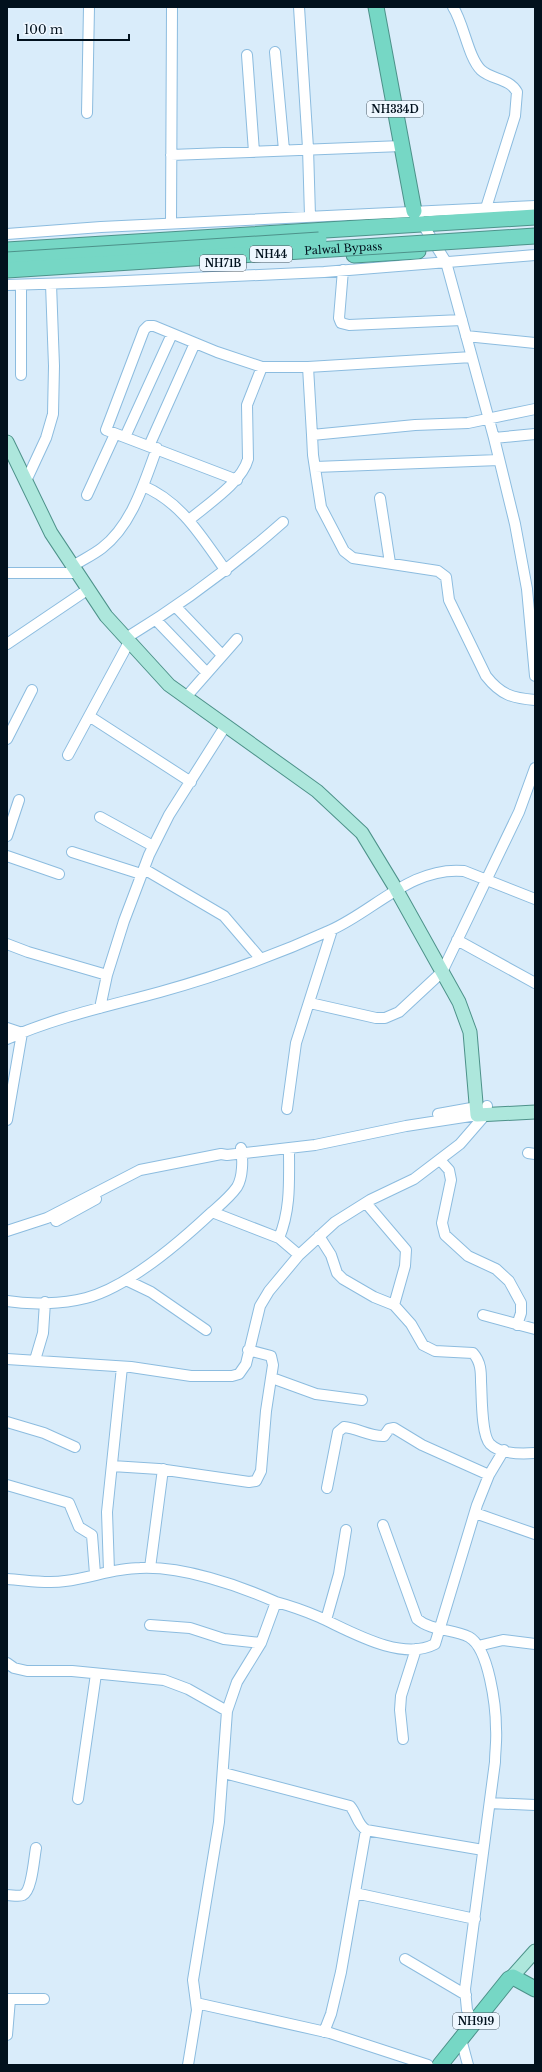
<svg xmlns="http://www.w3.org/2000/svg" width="542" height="2072" font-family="'Libre Baskerville',serif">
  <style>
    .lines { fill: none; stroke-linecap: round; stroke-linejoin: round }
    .minor-casing { stroke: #8cbcdf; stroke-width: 12 }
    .major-casing { stroke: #4d928a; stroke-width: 15 }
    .highway-casing { stroke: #4d928a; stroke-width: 17 }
    .minor { stroke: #fff; stroke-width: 10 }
    .major { stroke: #ade7dc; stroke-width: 13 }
    .highway { stroke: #76d7c5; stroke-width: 15 }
    .highway-bridge-casing { stroke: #4d928a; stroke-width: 17; stroke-linecap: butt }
    .highway-bridge { stroke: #76d7c5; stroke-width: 15 }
    .labels { text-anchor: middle; stroke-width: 3; stroke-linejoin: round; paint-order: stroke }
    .shield { fill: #eef7ff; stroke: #485661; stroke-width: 1 }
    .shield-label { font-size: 10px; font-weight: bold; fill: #01111d }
    .street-label { font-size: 11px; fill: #01111d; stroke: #eef7ff }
  </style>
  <rect width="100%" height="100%" fill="#d9ecfa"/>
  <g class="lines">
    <defs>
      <path id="minor" d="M299,7L308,148L310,216
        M453,7C464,24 468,57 481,70C492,80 509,78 517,92L515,116L486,208
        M275,52L284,150
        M247,55L254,152
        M87,113L89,7
        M171,155L402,146
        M420,220L446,262L494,438L515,524L527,589L535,676
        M171,224L172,7
        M7,234L101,227L535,206
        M343,270L339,318L341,323L349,325L462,320
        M7,285L103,282L324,272L535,255
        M21,285V375
        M466,336L535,343
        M308,367L312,435
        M535,409L468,423L415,425L312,435L313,455L321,507L344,551L353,558L438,571L446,577L449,600L486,676C501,695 512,698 535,700
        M125,437L172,334
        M494,438L535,434
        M149,446L195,343
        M315,467L499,460
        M237,480L106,430L144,330L148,326H154L217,352L262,367H308L472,357
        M26,481L46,438L53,414L54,366L51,284
        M143,486C182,502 203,539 226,571
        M87,495L115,434
        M380,498L390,563
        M189,520C208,504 242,482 248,459L247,405L262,367
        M73,566C82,560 93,555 102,548C132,525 144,483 157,448
        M7,573H78
        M176,607L222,655
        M156,620L207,673
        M126,638C184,603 232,567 283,522
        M7,644L87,590
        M186,697L237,639
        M89,716L191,782
        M7,739L32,690
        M68,755L129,642
        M100,817L153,846
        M7,836L19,800
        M72,852L141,874
        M7,856L59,874
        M144,869L224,916L260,958
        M457,940L535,983
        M7,944L28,952L107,975
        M310,1003L376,1018H385L399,1012L442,972L519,812L535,768
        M100,1008L107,975L124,921L149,855L169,815L226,725
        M7,1028L22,1033L7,1120
        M7,1039C56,1017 109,1006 160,992C218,976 276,955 331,930C374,911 412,866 464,871L535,899
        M287,1109L296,1043L332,930
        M438,1114L477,1107
        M528,1153L535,1154
        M440,1160L449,1170L451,1180L442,1223L445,1235L468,1256L496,1269L509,1281L521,1303V1313L517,1325
        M366,1203L406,1250L405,1266L394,1305
        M212,1212L279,1238L299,1255
        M56,1221L96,1199
        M7,1231L47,1218L140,1170L221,1154L227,1155L315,1145L406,1126L477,1115
        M319,1236L331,1255L337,1273L343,1279L374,1297L394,1305L411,1324L423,1345L435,1351L473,1353C481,1362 481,1372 481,1382C482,1395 481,1435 490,1444C500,1454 522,1454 535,1453
        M279,1238C291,1209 289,1180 289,1149
        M126,1280L151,1292L206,1330
        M7,1301C31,1305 62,1304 86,1298C128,1287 180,1242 211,1213C220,1205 230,1197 237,1187C243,1177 243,1159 241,1148
        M483,1315L535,1329
        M7,1359L131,1367L191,1376H232L239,1374L246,1364L260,1306L269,1291L299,1255L335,1222L370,1200L414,1179L460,1144L486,1114L487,1106
        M35,1360L43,1333L45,1302
        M272,1378L316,1394L362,1400
        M7,1422L44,1433L75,1447
        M112,1466L159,1469L249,1482L256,1481L261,1471L266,1411L273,1365L271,1356L248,1350
        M7,1485L69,1503L79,1527L92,1535L95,1574
        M327,1488L338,1432L344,1427C357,1428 371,1437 384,1436L389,1429L394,1428L422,1445L489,1475
        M475,1513L535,1534
        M383,1525L417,1619C431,1631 453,1629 469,1637C489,1648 496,1707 496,1729C497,1740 495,1751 495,1762L465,1989L467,2010L474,2024
        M150,1568L163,1469
        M109,1571L107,1512L122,1367
        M7,1579C26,1580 46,1584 65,1581C91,1578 114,1568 140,1568C182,1566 238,1585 276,1602
        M326,1620L339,1574L346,1530
        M150,1625L190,1628L224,1639L261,1643
        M478,1646L503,1640L535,1644
        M7,1663L14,1668L27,1671H72L164,1680L188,1689L227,1711L219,1822L193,1980L197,2010L188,2065
        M227,1711L237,1682L261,1643L276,1602C291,1606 305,1611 319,1617C350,1631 401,1662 435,1644L477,1505L489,1475L504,1450
        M403,1739L400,1710L401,1696L416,1649
        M224,1773L350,1806C357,1814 357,1824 366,1830L483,1850
        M78,1799L96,1674
        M490,1803L535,1805
        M355,1893L475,1919
        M7,1895C12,1895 19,1897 23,1895C32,1891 34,1858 36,1848
        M405,1959L466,1995
        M7,1999H44
        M196,2003L330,2033L428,2065
        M324,2032L331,2014L341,1972L366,1830
        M7,2035L10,1999
        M461,2039L468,2065"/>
      <path id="major" d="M7,442L51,533L106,616L169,685L317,791L362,833L396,889L459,1002L470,1032L477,1115L535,1112
        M511,1978L535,1951"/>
      <path id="highway" d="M376,7L414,211
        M7,250L535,217
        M354,255L418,251
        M440,2065L509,1979L513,1977L535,1989"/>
    </defs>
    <use href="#minor" class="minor-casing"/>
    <use href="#major" class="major-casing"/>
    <use href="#highway" class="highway-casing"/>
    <use href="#minor" class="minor"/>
    <use href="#major" class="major"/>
    <use href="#highway" class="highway"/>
    <defs>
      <g id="highway-bridge">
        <path d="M7,260L319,240"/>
        <path id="s1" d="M7,270L535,236"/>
      </g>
    </defs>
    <use href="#highway-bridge" class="highway-bridge-casing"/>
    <use href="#highway-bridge" class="highway-bridge"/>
  </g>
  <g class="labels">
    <g class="shield">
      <rect x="367" y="101" width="56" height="16" rx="3"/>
      <rect x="250" y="246" width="42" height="16" rx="3"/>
      <rect x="200" y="255" width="46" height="16" rx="3"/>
      <rect x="453" y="2013" width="46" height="16" rx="3"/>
    </g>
    <g class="shield-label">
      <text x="395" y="113">NH334D</text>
      <text x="271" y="258">NH44</text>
      <text x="223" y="267">NH71B</text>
      <text x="476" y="2025">NH919</text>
    </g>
    <g class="street-label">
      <text dy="4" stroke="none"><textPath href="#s1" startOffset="337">Palwal Bypass</textPath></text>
    </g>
  </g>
  <rect width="542" height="2072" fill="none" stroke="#01111d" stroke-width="16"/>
  <path d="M18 34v6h111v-6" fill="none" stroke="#01111d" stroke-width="2"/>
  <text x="24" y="34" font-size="12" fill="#01111d" stroke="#eef7ff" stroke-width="3" paint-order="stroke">100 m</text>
</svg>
